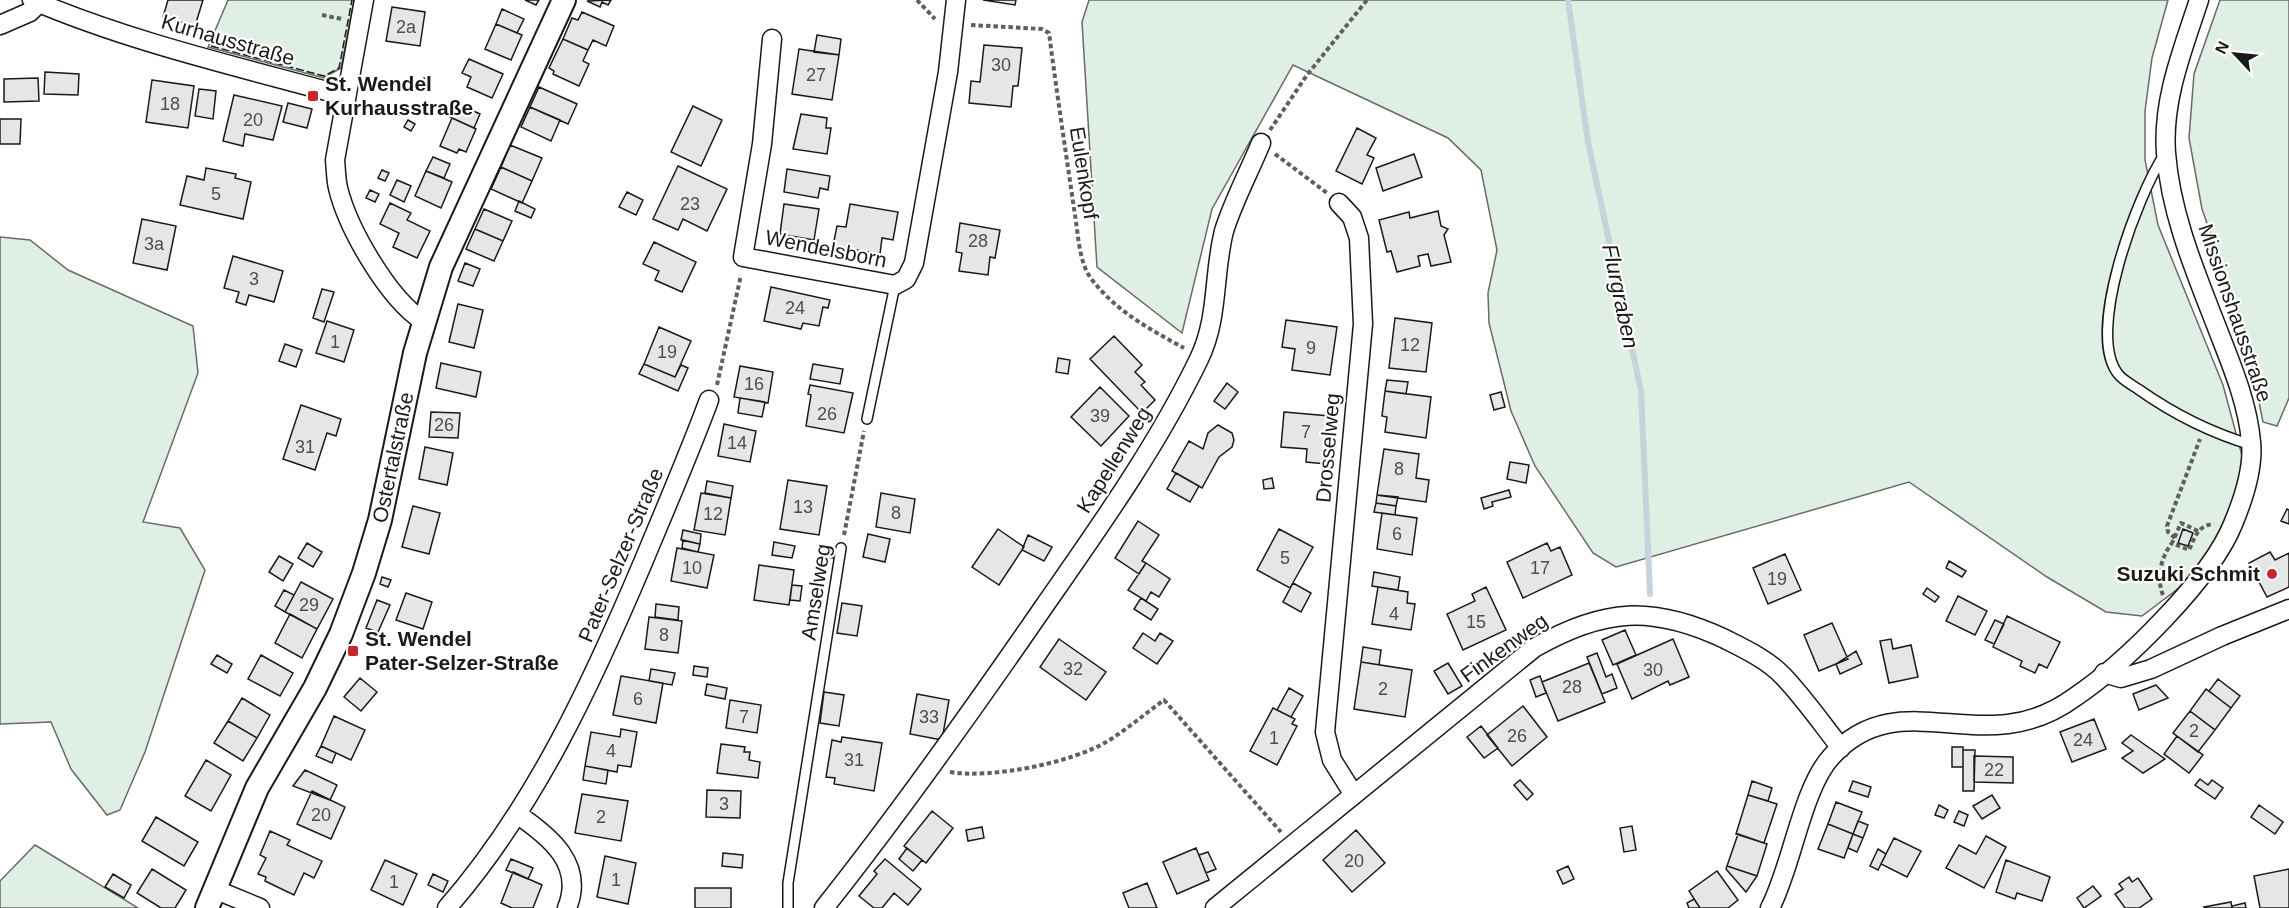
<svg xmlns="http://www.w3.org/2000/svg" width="2289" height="908" font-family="Helvetica,sans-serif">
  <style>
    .green { fill: #e0efe3; stroke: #6a6a6a; stroke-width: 1.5 }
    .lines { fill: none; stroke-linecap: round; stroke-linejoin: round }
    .stream { stroke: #c6d2dc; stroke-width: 6 }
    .building { fill: #e6e6e6; stroke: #1a1a1a; stroke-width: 1.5 }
    .service-casing { stroke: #1a1a1a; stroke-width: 12 }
    .minor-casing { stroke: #1a1a1a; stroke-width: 21 }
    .tertiary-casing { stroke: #1a1a1a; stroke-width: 26 }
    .path { stroke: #5f5f5f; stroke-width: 4; stroke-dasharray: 4.5 3; stroke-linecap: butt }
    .service { stroke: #fff; stroke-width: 9 }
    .minor { stroke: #fff; stroke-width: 18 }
    .tertiary { stroke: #fff; stroke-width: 22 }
    .fence { stroke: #1a1a1a; stroke-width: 1.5; stroke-dasharray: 8 3; stroke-linecap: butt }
    .poi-dot { fill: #c62828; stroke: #fff; stroke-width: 2 }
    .labels { text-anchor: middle; stroke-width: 4.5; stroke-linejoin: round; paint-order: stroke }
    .number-label { font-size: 18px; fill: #4d4d4d }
    .street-label { font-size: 21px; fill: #1a1a1a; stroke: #fff }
    .poi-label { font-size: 21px; font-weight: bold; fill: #1a1a1a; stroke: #fff; text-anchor: start }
    .water-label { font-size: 22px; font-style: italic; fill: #1a1a1a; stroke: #fff }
  </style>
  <rect width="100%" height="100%" fill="#fff"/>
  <path class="green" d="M228,0H354L341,68L324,78L208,47Z
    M1089,0H2168L2152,58L2145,111V160L2158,225L2223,385L2244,463L2240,495L2196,575L2142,616L2106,612L2047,577L1909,482L1616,567L1593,553L1535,466L1511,411L1489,323L1488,293L1497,250L1481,170L1448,138L1293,65L1212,209L1182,333L1097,267L1082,22Z
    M2220,0H2289V398L2277,426L2263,422L2244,327L2202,209L2189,138L2194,74Z
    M0,237L30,240L68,270L193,326L198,373L143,522L180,528L205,570L145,752L120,810L107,815L71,769L51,722L0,724Z
    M35,845L138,908H0V881Z"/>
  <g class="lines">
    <path class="stream" d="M1568,0L1588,142L1641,391L1650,594"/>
  </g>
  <path class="building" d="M168,0H203L195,26L163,17Z
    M525,0H539L536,5Z
    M611,0L608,5L602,2L600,7L587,1Z
    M983,0H1016L1015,5Z
    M392,7L425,12L420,46L386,41Z
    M502,9L524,19L517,33L496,24Z
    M582,12L614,26L606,46L593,40L588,50L563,39L572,18L578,20Z
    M496,24L522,35L511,60L485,49Z
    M817,35L841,39L839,55L814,52Z
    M563,39L588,50L583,61L589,64L579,86L553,74L554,71L549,68Z
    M984,45L1022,48L1018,86H1013L1011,107L969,103L971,81L980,82Z
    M799,49L839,55L832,100L792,94Z
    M469,59L503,74L492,98L467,87L471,77L462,73Z
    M45,72L79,74L78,95L44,94Z
    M38,78L39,101L4,102V79Z
    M424,78L430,81L428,86L422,83Z
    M152,80L194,86L188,128L146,122Z
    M539,87L577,104L568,124L530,107Z
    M199,89L216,91L213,119L195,116Z
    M234,95L282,106L273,140L245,134L243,146L223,141Z
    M288,103L312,109L307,128L283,122Z
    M456,103L480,114L474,128L450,117Z
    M693,106L722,120L701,166L671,152Z
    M530,107L560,120L551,141L521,127Z
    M801,114L827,118L826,128H831L827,154L793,149Z
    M452,118L476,129L466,152L459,149L457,153L440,146Z
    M0,119H21L20,144H0Z
    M408,120L415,124L411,131L404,127Z
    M1357,128L1376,138L1367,155L1374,158L1362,184L1336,171Z
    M510,145L542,158L532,181L501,167Z
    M1414,154L1422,177L1383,191L1376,168Z
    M433,157L450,164L444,178L426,171Z
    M678,166L727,189L707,231L683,219L678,230L653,219Z
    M501,167L532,181L522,203L491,189Z
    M206,168L236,174L235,178L251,182L243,219L180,205L187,176L204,180Z
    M787,169L830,176L828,190L820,188L818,198L784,192Z
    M382,170L389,173L385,181L378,178Z
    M426,171L452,182L441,208L415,196Z
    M397,180L411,186L404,202L390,195Z
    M370,190L379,194L375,202L366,198Z
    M627,192L643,200L636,215L619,207Z
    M519,201L535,209L531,218L515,211Z
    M390,203L411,213L407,220L430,231L417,258L393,247L399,233L380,224Z
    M784,204L819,209L814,240L780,234Z
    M850,204L898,212L893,240L882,238L880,254L833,246L837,226L846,227Z
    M484,209L512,221L503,241L475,229Z
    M1438,211L1441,226L1448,229L1444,235L1451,262L1431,266L1428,254L1418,256L1420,266L1397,272L1391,251L1387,252L1379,220L1409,212L1410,218Z
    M142,219L176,226L167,270L133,263Z
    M960,223L1000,230L995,258L990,257L988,275L959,271L962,253L956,252Z
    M475,229L503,241L494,261L466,249Z
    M654,242L696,262L682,292L655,280L659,271L643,264Z
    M233,256L283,271L274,302L249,295L246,305L236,302L239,292L224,288Z
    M465,263L480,269L473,286L458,281Z
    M771,287L830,300L828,308L823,307L819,326L803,323L801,329L764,321Z
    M322,289L334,292L324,322L313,318Z
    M458,304L483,310L474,348L449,342Z
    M1395,318L1432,323L1426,372L1389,368Z
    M1286,320L1337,327L1330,375L1292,370L1295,349L1282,347Z
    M327,321L354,330L344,362L316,353Z
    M659,327L691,341L675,377L644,364Z
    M1114,336L1142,365L1135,372L1145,382L1141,385L1155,400L1142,413L1090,359Z
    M285,344L302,350L296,367L279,361Z
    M1058,358L1070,360L1068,374L1056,372Z
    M441,363L481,372L476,397L436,388Z
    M644,364L675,377L681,365L688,368L678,391L639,374Z
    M813,364L843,369L840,384L810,379Z
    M740,366L773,372L768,403L734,397Z
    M1387,380L1408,382L1406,394L1385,391Z
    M1227,383L1238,392L1225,409L1214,401Z
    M810,385L853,393L844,433L806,426L811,395L808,394Z
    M1100,387L1129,416L1101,446L1071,417Z
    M1385,391L1431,397L1426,438L1385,432L1387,417L1382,416Z
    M1501,392L1505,407L1494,410L1490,395Z
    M740,398L765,402L762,417L738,413Z
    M301,405L341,419L336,436L327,433L315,470L283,459Z
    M431,412L460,413L458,438L429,437Z
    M1284,412L1330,416L1326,464L1306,462L1307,449L1281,447Z
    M724,424L756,431L750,462L718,456Z
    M1218,425L1232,433L1234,440L1232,447L1219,457L1202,488L1172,471L1189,441L1203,449L1208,433Z
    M425,447L453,453L447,485L419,479Z
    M1384,449L1419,454L1416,478L1429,480L1426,502L1377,495Z
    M1510,462L1529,465L1526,483L1507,479Z
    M1176,473L1199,486L1190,502L1167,489Z
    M1272,478L1274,488L1264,489L1263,480Z
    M788,480L827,486L819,535L780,529Z
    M707,481L733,486L731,498L705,493Z
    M1509,490L1511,497L1492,502L1493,506L1484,509L1481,498Z
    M701,493L731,498L725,535L694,530Z
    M881,493L915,499L910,533L876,527Z
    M1377,495L1398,497L1396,506L1376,503Z
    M1376,503L1396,506L1395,515L1374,512Z
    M413,506L440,513L429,554L402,547Z
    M2287,509L2289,510V524L2281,521Z
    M1382,513L1417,518L1412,555L1377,549Z
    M1138,521L1159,535L1142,561L1146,563L1139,574L1115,558Z
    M998,529L1024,547L999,585L972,567Z
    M1279,529L1313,547L1290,588L1257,570Z
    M2183,529L2193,533L2188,546L2178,543Z
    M683,530L701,534L700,544L681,540Z
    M868,534L890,539L885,562L863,557Z
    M1028,535L1052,547L1044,561L1022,550Z
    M683,540L700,544L698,552L682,548Z
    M774,542L795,546L792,558L772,555Z
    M307,543L322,552L313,567L298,558Z
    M1547,543L1551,551L1560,547L1572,575L1523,598L1507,562Z
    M821,545L835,548L833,558L819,555Z
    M677,548L714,555L707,588L671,581Z
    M2270,552L2275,560L2289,553V587L2267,597L2249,563Z
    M1785,554L1801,590L1768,604L1753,568Z
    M279,556L293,564L283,581L269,572Z
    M1949,561L1966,571L1962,577L1946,568Z
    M1146,563L1170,579L1159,597L1151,592L1146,601L1128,590Z
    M759,565L794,570L789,605L754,600Z
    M1374,572L1400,577L1398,590L1372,586Z
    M382,577L391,580L388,587L380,584Z
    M301,582L333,599L317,629L285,612Z
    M1293,583L1311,593L1301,612L1283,602Z
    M792,585L802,586L800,601L790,600Z
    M1378,587L1408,592L1407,603L1415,604L1411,630L1372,624Z
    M1486,587L1506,630L1463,650L1447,614L1475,601L1472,594Z
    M1927,588L1939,597L1935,602L1923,594Z
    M284,590L294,595L285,612L275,606Z
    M406,593L432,602L423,629L396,620Z
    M1958,596L1987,611L1975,635L1946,621Z
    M1141,598L1158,609L1151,620L1134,609Z
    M377,600L390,605L378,632L366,628Z
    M842,603L862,606L857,636L837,633Z
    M656,604L679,607L678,620L655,617Z
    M290,614L317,629L302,658L275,643Z
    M2007,616L2060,642L2047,668L2039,664L2035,673L2020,666L2022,661L1993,647Z
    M649,617L682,621L678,653L645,649Z
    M1995,620L2004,624L1994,644L1985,640Z
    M1832,623L1848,659L1819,671L1804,635Z
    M1625,630L1636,655L1613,665L1602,640Z
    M1143,633L1155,641L1160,633L1173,641L1157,664L1133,648Z
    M1059,639L1106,672L1086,700L1040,667Z
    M1673,639L1689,677L1670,685L1668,681L1632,699L1617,664Z
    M1891,639L1893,649L1911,645L1918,677L1889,683L1880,641Z
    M1363,647L1381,650L1379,665L1361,662Z
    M1856,651L1862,664L1840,674L1836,664Z
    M1597,653L1606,677L1612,674L1617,688L1602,694L1587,657Z
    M217,655L232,664L227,673L211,664Z
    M261,655L293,673L280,696L248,679Z
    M1361,662L1412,670L1405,717L1354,709Z
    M1448,663L1462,686L1448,694L1434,671Z
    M1589,663L1605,702L1558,721L1542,682Z
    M694,666L708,668L707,677L693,675Z
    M651,669L675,673L672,685L649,681Z
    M621,676L663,683L656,723L613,715Z
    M1540,676L1546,693L1536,697L1530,680Z
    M360,678L377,692L361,711L344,697Z
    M2218,679L2240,696L2231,708L2209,691Z
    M707,684L727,688L725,699L705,695Z
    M2156,685L2168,698L2139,710L2133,694Z
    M1289,688L1303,696L1291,717L1277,710Z
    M2206,689L2231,708L2215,730L2190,711Z
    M824,692L844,695L839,726L820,723Z
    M917,694L949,700L942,740L910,734Z
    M242,698L270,715L257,738L228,721Z
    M730,700L761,705L757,733L726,728Z
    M1523,706L1547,737L1512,766L1487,735Z
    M1273,708L1295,719L1292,724L1297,726L1277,765L1250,751Z
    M2190,711L2215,730L2198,752L2173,733Z
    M334,716L365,730L351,760L321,746Z
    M2094,719L2106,749L2072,762L2060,732Z
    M228,721L257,738L243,761L214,743Z
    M1481,726L1498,748L1484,758L1467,737Z
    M621,729L637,732L631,767L618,765L617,772L585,766L591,732L620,737Z
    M2131,735L2165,759L2143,773L2122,758L2133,751L2122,743Z
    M2177,736L2203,755L2189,773L2164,754Z
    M842,737L882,743L874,791L834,784L835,778L826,777L832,740L841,742Z
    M721,744L745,747L744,752H750L749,760L760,762L758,778L717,773Z
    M321,746L336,753L332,763L316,756Z
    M1952,747H1963V767H1952Z
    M1963,750H1975L1974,791H1963Z
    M1974,756L2013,757V783L1974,782Z
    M206,760L231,775L211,811L185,796Z
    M585,766L608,770L606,784L583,780Z
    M305,770L337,785L330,800L293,786Z
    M2200,779L2208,785L2212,780L2223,788L2215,799L2195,785Z
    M1520,780L1533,794L1527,800L1514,785Z
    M1752,781L1772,788L1768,801L1748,795Z
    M1853,781L1871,787L1868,797L1849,791Z
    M707,790L741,791L740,818L706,817Z
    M312,791L345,807L331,839L297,824Z
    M582,794L628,801L621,841L575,833Z
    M1748,795L1777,804L1764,843L1736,834Z
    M1992,795L2000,808L1982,819L1973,806Z
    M1836,802L1862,812L1853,834L1828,824Z
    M1939,805L1948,810L1944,818L1935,815Z
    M2259,805L2283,822L2275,834L2251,817Z
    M932,811L953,828L926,863L904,846Z
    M1959,811L1968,815L1964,826L1954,822Z
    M156,817L198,842L184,866L142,841Z
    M1858,821L1868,825L1863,838L1853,834Z
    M1828,824L1853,834L1844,858L1818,849Z
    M1632,826L1636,850L1624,852L1620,828Z
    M982,827L984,838L968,841L966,830Z
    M1356,830L1385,863L1352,892L1323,860Z
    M270,831L290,840L287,845L322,861L314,878L304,873L294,895L265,881L266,877L258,874L266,858L260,855Z
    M1738,834L1767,844L1757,876L1727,866Z
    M1853,834L1863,838L1857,852L1848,848Z
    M1986,836L2006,847L1984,888L1946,868L1959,845L1976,854Z
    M1894,838L1921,851L1907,877L1881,864Z
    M907,848L922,860L913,871L899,859Z
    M1196,848L1209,880L1177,894L1163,862Z
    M1878,849L1886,854L1878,870L1870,866Z
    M1208,852L1216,869L1206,873L1199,855Z
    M723,853L743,855L742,868L722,866Z
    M605,856L636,863L628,904L597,897Z
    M511,859L533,868L528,879L506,870Z
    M885,859L921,889L908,905L894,893L882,908H874L859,896L877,874L874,871Z
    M385,860L417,874L403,905L371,890Z
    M2006,860L2050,877L2042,901L2017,893L2015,899L1996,892Z
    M1568,866L1574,879L1563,884L1557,871Z
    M1727,866L1757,876L1746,892L1726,869Z
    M152,869L186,890L175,908H161L137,893Z
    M2289,869V908H2260L2254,876Z
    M1717,871L1738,900L1728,908H1700L1689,891Z
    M513,872L542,885L533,908H512L501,903Z
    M113,874L131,885L124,898L105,887Z
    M433,874L448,881L443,892L428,885Z
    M2129,877L2132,882L2138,878L2152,899L2139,908H2125L2115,894L2123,889L2119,884Z
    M1147,883L1157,908H1129L1123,893Z
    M2093,886L2101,896L2084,908L2077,898Z
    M695,888H731V908H695Z
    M1694,899L1700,908H1689L1687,903Z
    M2231,902L2232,908H2205L2204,907Z
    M2245,903L2246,908H2232V906Z"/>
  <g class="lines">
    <defs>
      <path id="service" d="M2164,155C2138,194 2084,335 2119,375C2123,380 2132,385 2138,389C2172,413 2211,433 2252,445
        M867,419L895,285
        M788,908V883L841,548"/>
      <path id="minor" d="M32,0C133,43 240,67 345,96
        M364,0L335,160C336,170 336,180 338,188C348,229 388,298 423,321
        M0,25L30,12L39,3
        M772,39L762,144L743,257L895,285L906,279L914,263L948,72L956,0
        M1339,203L1352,217L1359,238L1363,324L1325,732L1332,760L1354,795
        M2104,673L2121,678L2151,669L2222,636L2289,609
        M517,814C549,836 585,864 567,908
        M214,889L260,908
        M447,908C535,807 592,683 644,560C666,507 689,454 709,400
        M824,908C902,810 974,708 1045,605C1100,526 1157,446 1199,359C1219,318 1213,274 1224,231C1233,202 1249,172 1261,143
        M1215,908L1534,648C1604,608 1652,605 1725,639C1745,649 1768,660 1783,676C1804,698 1822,724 1841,748
        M1770,908C1792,866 1802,789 1831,757C1884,698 1944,732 2008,724C2032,721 2056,711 2075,697C2124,664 2211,579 2233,524C2243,500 2254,469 2251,442C2248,406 2234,371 2221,338C2198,278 2171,218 2166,153C2162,100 2183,49 2199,0"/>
      <g id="tertiary">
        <path id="s1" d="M207,908L257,788L315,688L341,634L364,573L380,520L415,353L441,267L564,0"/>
      </g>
    </defs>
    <use href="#service" class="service-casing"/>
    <use href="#minor" class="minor-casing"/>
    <use href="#tertiary" class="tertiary-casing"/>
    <path class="path" d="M917,0L935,19
      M322,15L342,19
      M971,25L1042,29L1049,33C1057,94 1066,154 1075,215C1078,233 1079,261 1090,277C1114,310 1149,329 1184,348
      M1270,130L1307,75L1367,0
      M1275,154L1327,193
      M717,385L741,275
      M2198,531L2181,523L2172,543L2189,550C2195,537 2198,525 2214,524
      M844,535L864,431
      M2175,538L2168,532L2167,526L2200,439
      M2163,595C2156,578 2161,557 2172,543
      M950,772C990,779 1072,763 1108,741C1127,729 1145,714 1164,700L1281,832"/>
    <use href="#service" class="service"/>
    <use href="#minor" class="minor"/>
    <use href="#tertiary" class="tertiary"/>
    <path class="fence" d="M211,46L324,76L339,68L352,0"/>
  </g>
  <g class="poi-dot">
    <rect x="307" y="90" width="12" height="12" rx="3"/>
    <circle cx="2272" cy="574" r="6"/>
    <rect x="347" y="645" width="12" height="12" rx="3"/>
  </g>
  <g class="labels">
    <g class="number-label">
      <text x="406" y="33">2a</text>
      <text x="1001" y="71">30</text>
      <text x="816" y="81">27</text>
      <text x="170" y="110">18</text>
      <text x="253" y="126">20</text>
      <text x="216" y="200">5</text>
      <text x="690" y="210">23</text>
      <text x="978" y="247">28</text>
      <text x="154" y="250">3a</text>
      <text x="254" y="285">3</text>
      <text x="795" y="314">24</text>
      <text x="335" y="348">1</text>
      <text x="1410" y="351">12</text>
      <text x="1311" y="354">9</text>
      <text x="667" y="358">19</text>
      <text x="754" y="390">16</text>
      <text x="827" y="420">26</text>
      <text x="1100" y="422">39</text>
      <text x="444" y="431">26</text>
      <text x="1306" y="438">7</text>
      <text x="737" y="449">14</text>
      <text x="305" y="453">31</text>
      <text x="1399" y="475">8</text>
      <text x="803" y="513">13</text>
      <text x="896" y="519">8</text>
      <text x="713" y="520">12</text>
      <text x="1397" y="540">6</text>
      <text x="1285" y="564">5</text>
      <text x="692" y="574">10</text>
      <text x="1540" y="574">17</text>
      <text x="1777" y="585">19</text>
      <text x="309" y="611">29</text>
      <text x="1394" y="620">4</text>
      <text x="1476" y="628">15</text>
      <text x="664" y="641">8</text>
      <text x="1073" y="675">32</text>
      <text x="1653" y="676">30</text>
      <text x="1572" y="693">28</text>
      <text x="1383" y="695">2</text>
      <text x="638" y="705">6</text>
      <text x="744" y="723">7</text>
      <text x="929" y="723">33</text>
      <text x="2194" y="737">2</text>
      <text x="1517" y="742">26</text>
      <text x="1274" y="744">1</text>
      <text x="2083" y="746">24</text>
      <text x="611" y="757">4</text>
      <text x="854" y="766">31</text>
      <text x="1994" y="776">22</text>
      <text x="724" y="810">3</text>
      <text x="321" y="821">20</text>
      <text x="601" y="823">2</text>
      <text x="1354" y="867">20</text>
      <text x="616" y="886">1</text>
      <text x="394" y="888">1</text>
    </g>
    <g class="street-label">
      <text transform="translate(228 40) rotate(16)" y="7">Kurhausstraße</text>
      <text transform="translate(1084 173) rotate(81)" y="7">Eulenkopf</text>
      <text transform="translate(826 249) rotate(11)" y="7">Wendelsborn</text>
      <text transform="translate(2235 313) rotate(71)" y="7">Missionshausstraße</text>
      <text transform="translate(1328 448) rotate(-85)" y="7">Drosselweg</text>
      <text dy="7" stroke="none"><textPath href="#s1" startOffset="490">Ostertalstraße</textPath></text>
      <text transform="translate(1114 460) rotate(-58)" y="7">Kapellenweg</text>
      <text transform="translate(621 555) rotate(-67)" y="7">Pater-Selzer-Straße</text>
      <text transform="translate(816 592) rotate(-81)" y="7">Amselweg</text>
      <text transform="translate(1504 648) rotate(-36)" y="7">Finkenweg</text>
    </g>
    <g class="poi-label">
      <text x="325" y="91">St. Wendel<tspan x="325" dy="24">Kurhausstraße</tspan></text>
      <text x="2260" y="581" text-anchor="end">Suzuki Schmit</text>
      <text x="365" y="646">St. Wendel<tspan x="365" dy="24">Pater-Selzer-Straße</tspan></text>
    </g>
    <g class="water-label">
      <text transform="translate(1621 296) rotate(78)" y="8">Flurgraben</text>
    </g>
  </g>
  <g transform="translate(2235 54) rotate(296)" stroke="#ffffff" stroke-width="4.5" paint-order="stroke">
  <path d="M0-4.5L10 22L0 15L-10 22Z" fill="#1a1a1a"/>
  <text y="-9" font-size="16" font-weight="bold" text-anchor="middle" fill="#1a1a1a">N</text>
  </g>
</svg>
